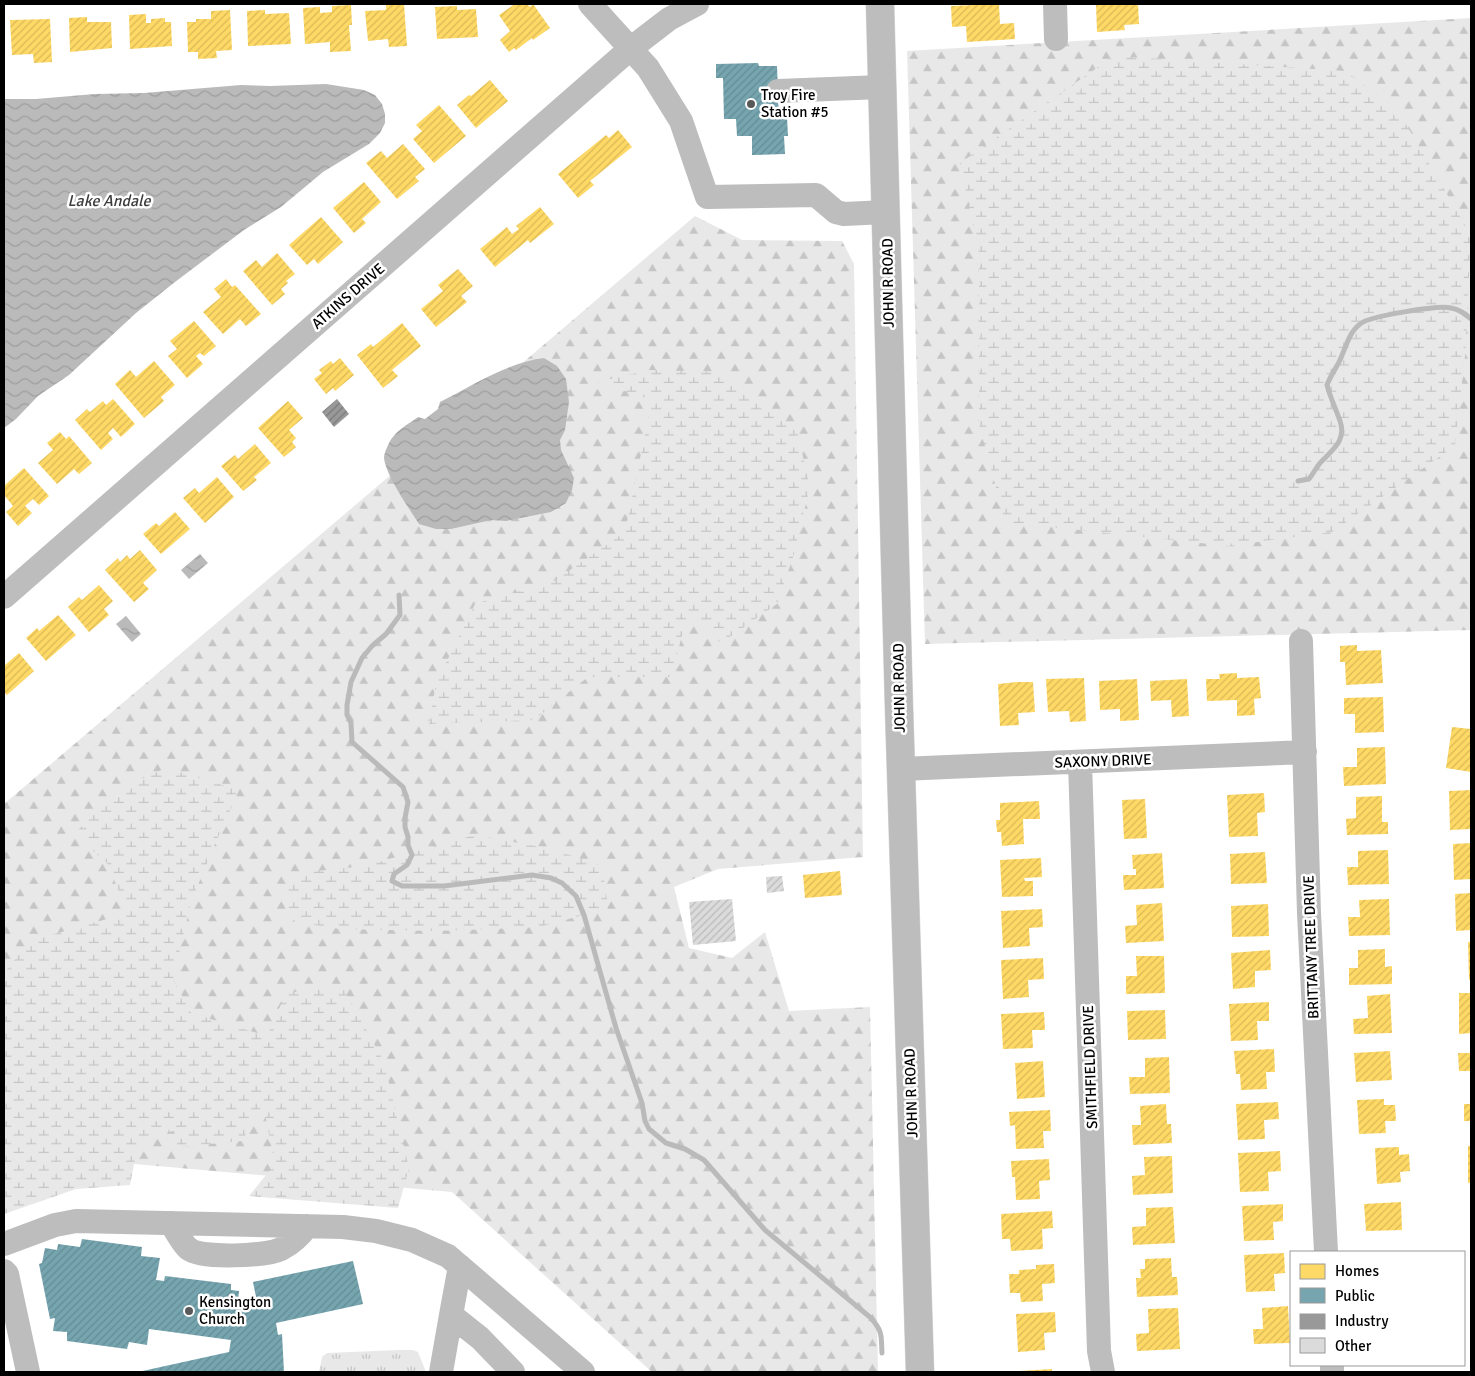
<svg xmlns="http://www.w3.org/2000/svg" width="1475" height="1376" font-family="Signika,sans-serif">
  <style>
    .grass { fill: url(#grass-tufts) }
    .forest { fill: url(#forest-firs) }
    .wetland { fill: url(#wetland-marsh) }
    .water { fill: url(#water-waves) }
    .homes { fill: url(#homes-hatch) }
    .public { fill: url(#public-hatch) }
    .industry { fill: url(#industry-hatch) }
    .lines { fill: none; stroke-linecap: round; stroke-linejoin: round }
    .stream { stroke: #bababa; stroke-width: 5 }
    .building { fill: url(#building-hatch) }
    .major-casing { stroke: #dbdbdb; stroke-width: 29 }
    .minor { stroke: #bdbdbd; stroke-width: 24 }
    .major { stroke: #bdbdbd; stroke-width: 28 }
    .poi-dot { fill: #595959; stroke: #fff; stroke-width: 2 }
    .labels { text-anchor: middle; stroke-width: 5; stroke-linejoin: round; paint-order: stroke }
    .poi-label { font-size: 15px; fill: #000; stroke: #fff; text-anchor: start }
    .street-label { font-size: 15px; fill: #000; stroke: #fff }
    .water-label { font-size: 16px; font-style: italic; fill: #3d3d3d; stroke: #fff }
  </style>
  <defs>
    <pattern id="grass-tufts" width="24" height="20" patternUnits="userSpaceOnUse" patternTransform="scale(1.25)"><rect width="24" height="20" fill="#e8e8e8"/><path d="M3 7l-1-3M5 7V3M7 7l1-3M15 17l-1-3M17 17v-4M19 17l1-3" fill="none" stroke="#c5c5c5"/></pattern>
    <pattern id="forest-firs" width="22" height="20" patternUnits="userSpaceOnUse" patternTransform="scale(1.25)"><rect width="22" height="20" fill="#e8e8e8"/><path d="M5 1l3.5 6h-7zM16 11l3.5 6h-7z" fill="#c5c5c5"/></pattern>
    <pattern id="wetland-marsh" width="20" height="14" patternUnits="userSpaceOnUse" patternTransform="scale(1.25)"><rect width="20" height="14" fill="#e8e8e8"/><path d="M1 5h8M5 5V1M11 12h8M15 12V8" fill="none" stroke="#c5c5c5"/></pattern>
    <pattern id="water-waves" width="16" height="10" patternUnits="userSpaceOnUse" patternTransform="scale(1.25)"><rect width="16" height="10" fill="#bababa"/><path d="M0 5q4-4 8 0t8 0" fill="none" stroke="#9e9e9e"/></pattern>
    <pattern id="homes-hatch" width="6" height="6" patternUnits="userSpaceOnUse" patternTransform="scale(1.25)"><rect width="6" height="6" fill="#ffd966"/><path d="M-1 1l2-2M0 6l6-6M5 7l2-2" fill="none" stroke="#d9b857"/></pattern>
    <pattern id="public-hatch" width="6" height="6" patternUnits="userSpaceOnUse" patternTransform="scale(1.25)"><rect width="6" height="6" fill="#76a5af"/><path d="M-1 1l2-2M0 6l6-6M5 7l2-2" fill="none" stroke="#648c95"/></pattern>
    <pattern id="industry-hatch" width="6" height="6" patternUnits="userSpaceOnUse" patternTransform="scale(1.25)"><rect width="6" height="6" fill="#999"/><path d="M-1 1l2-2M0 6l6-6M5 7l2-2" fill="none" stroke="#7a7a7a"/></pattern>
    <pattern id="building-hatch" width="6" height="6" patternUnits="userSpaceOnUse" patternTransform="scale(1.25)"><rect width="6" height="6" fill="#dbdbdb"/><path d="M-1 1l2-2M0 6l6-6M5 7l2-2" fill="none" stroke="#bababa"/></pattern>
  </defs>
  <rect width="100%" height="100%" fill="#fff"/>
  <path class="grass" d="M399,1350H413L418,1352L426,1372H319L322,1357L327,1353Z"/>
  <path class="forest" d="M1471,18V630L925,644L907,51Z
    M695,216L742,240L842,241L854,264L863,857L718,869L674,887L689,948L732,958L765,932L789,1011L870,1007L878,1372H652L452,1192L78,1159L4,1188V804Z"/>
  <path class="wetland" d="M1114,56L1345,71L1397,109L1471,235L1465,356L1455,446L1332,532L1228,546L1005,522L979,424V253L960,163Z
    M649,370L719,372L797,431L810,487L793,557L777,604L721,643L688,613L671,677H588L534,720L429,724L436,683L475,604L554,581L625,532L652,400L597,382Z
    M166,768L239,790L212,851L191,902L173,979L191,1013L267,1036L286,993L342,986L384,1062L409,1168L398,1208L249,1196L275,1164L263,1104L242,1141L178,1147L174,1131L139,1138L130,1185L76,1189L4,1214V973L30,941L128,913L107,863L74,834L121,788Z
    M475,835L552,849L602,866L608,908L540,927L437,931L340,929L287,921V896L289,874L364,866Z"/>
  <path class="water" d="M326,84L364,90L375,95L382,104L385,114V123L380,133L369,144L323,172L281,207L244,230L175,282L136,313L69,375L38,396L16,419L4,428V99H36L95,94L144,93L241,85L270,86Z
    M544,358L557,366L566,379L569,402L565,430L560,440L561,450L574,478L572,490L566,503L551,512L506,521L491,520L451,529H436L419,524C409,508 386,476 384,458C384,454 387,447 389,443C395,431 407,425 418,417L425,419L438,409L440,402C474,385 506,363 544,358Z
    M200,554L208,563L189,579L181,570Z
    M126,616L141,634L132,642L116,624Z"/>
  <path class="homes" d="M404,4L407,46L389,47L388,39L368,41L365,11L386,10V5Z
    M515,4H527L530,7L533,4L550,28L533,40L532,38L516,50L514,48L509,52L500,40L510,31L499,15Z
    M999,4L1000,24L1014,23L1015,39L967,42L966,26L952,27L951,6Z
    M1096,4H1138L1139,24L1124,25L1125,30L1097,32Z
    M351,5L352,25H349L351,51L330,52V42L305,44L303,8L320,7V13L332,12V6Z
    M457,6V10L476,9L478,37L437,39L435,7Z
    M230,10L232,50L216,51L217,58L198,59V52H188L187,22H196V19H211V11Z
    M265,10V14L289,13L291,44L248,46L247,11Z
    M146,14V23H151V19L165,18V22H171L172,46L130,49L129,15Z
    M87,17V22H111L112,48L70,52L69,18Z
    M50,19L52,62L34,63L33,54L12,55L10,20Z
    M490,80L508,101L476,128L457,105L469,95L471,96Z
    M439,105L466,136L434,163L413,139L422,131L416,125Z
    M618,130L632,147L590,181L594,185L578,198L558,174L606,135L609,138Z
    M403,144L425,169L415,177L419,181L397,199L366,163L381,151L387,158Z
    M364,182L381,202L362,219L366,223L354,233L333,208Z
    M540,207L554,224L530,243L528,240L495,267L480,249L507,227L512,234L519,229L516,226Z
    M321,217L343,242L318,264L314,259L307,265L289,245Z
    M277,253L295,274L286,281L288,283L281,289L285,294L272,305L243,271L256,260L262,267Z
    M458,269L473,286L461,296L467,302L436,327L421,309L443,291L438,285Z
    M226,279L232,287L235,285L261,314L246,326L240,319L223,334L203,312L221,297L214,289Z
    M194,321L216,346L204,356L200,353L196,356L203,364L187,378L168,356L177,349L170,341Z
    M402,323L421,346L392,370L398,376L383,388L357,355L371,344L373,347Z
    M340,358L354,375L335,391L333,388L326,394L314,379L322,373L319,370L331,361L333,364Z
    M154,361L175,385L161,397L164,401L144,418L115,384L130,370L136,377Z
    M113,399L135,424L121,437L113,428L108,433L113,439L101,450L75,420L87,409L90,412L103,401L106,405Z
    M288,401L303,418L289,430L296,438L292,442L296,447L284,457L258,428Z
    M60,432L66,439L69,436L92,463L79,474L74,469L57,484L38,463L53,450L47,443Z
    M255,444L271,463L254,477L257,480L243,491L221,466L235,455L238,459Z
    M24,468L49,496L39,505L33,499L25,506L32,513L18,526L6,512L13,506L4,495V486Z
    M217,477L234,497L205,523L183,498L195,488L199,493Z
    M175,512L190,529L161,554L143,534L156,523L159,526Z
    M140,550L157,570L143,583L149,589L134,602L105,570L118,558L120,562L127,555L130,559Z
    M99,585L113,601L104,609L109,615L89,632L68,607L79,597L82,600Z
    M58,615L76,635L46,661L26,638L37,628L39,631Z
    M1357,645V651L1381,650L1383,683L1346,685L1345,662H1340V646Z
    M19,653L34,671L7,695L4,692V666Z
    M1237,673V678L1259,677L1261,698L1254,699L1255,715L1237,716V700L1207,701L1206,679H1220L1219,674Z
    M1084,678L1086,721L1070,722L1069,711L1048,712L1046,679Z
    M1137,679L1139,720L1120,721V709L1100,710L1099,681Z
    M1187,679L1189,716L1172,717L1171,700L1151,701L1150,681Z
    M1017,682H1033L1035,712L1018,713L1019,725L1000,726L998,684Z
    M1383,697L1384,732L1355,733V714H1344V698Z
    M1452,727L1471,729V772L1446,768Z
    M1385,747L1386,784L1344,786L1343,767H1357V748Z
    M1471,790V829L1450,830L1449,791Z
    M1264,793L1265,812L1257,813L1258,836L1229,837L1227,795Z
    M1382,796V822H1388V834L1347,835L1346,819L1356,818V797Z
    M1145,799L1147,838L1124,839L1122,800Z
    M1039,801L1040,819H1023L1024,844L1002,846L1001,832H997L996,820H1000V803Z
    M1471,843V879L1454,880L1453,844Z
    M1388,850L1389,884L1348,885L1347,867H1358V851Z
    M1265,852L1267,883L1231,884L1230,854Z
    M1162,853L1164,888L1124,890L1123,875H1136V869H1133L1132,855Z
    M1041,858L1042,877L1024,878L1025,881H1033V896L1002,897L1000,860Z
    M840,871L842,895L805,898L803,875Z
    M1471,893V930L1456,931L1455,894Z
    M1389,899L1390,935L1349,936L1348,917H1360L1359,900Z
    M1162,903L1164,941L1126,943L1125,926L1137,925L1136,905Z
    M1268,904L1269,936L1232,937L1231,906Z
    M1042,909L1043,927L1029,928L1030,946L1003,948L1001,911Z
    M1468,942H1471V980H1469Z
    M1385,949V967L1392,966V984L1349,985V968H1358V950Z
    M1270,950L1271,970L1255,971V987L1233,989L1231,953Z
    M1136,956H1164L1165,993L1126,994V976H1137Z
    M1043,958L1044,979L1028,980L1029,997L1003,999L1001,960Z
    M1459,993H1471V1033L1459,1034Z
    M1390,994L1392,1033L1354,1034L1353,1019L1368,1018L1367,996Z
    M1269,1002V1021H1257L1258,1040L1231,1041L1229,1004Z
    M1165,1010L1166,1039L1128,1040L1127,1011Z
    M1044,1012L1045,1030H1032L1033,1048L1003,1049L1001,1014Z
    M1274,1049L1275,1072H1266L1267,1089L1241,1090L1240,1074H1236L1234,1051Z
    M1390,1051L1392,1080L1356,1082L1354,1053Z
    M1458,1053H1471V1071H1459Z
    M1169,1057L1170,1093L1130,1094L1129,1077H1145V1058Z
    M1043,1061L1045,1097L1017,1099L1015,1063Z
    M1384,1099V1105H1395L1396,1121H1385L1386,1133L1359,1134L1357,1100Z
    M1278,1102L1279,1119L1264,1120L1265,1139L1238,1140L1236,1104Z
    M1166,1104L1167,1124H1171L1172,1143L1133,1145L1132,1125H1141L1140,1106Z
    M1464,1104H1471V1121H1464Z
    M1050,1110L1051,1131H1043L1044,1148L1016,1149L1015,1125L1010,1126L1009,1112Z
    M1468,1146H1471V1183H1468Z
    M1399,1147V1155L1409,1154L1410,1171L1400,1172L1401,1182L1377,1184L1375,1148Z
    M1280,1151L1281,1171L1268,1172L1269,1191L1240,1192L1238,1153Z
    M1172,1156L1173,1193L1133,1195L1132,1176L1145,1175L1144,1157Z
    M1049,1159L1050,1180L1039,1181L1040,1199L1016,1200L1015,1177H1012L1011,1161Z
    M1401,1202L1402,1230L1366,1231L1364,1204Z
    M1283,1204V1221L1273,1222L1274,1240L1244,1241L1242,1206Z
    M1173,1207L1175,1243L1133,1245L1132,1227L1146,1226V1208Z
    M1052,1211L1053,1228L1042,1229L1043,1249L1011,1251L1010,1239H1002L1001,1214Z
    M1284,1253L1285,1273L1274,1274L1275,1291L1246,1292L1244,1255Z
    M1171,1258L1172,1277H1177L1178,1295L1137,1297L1136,1278H1141L1140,1269H1145V1259Z
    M1054,1264L1055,1283L1042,1284L1043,1301L1021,1302L1020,1293H1010L1009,1274H1019V1270L1036,1269V1265Z
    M1288,1306L1290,1343L1254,1344L1253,1329H1263L1262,1308Z
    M1178,1308L1180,1349L1137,1351L1136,1334L1149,1333L1148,1309Z
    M1055,1312L1056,1332L1044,1333L1045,1350L1018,1352L1016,1314Z
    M1052,1369V1372H1021L1020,1371Z"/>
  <path class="public" d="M758,63L759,66H777L779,118L787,117L788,136H784L785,154L752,155V136H737L736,119H724L723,78H716V64Z
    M82,1239L142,1247L141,1256L160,1258L156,1280L164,1281L165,1276L231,1284V1290L239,1291L238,1303L257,1302L253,1282L353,1261L363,1304L276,1323L278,1335L282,1334L284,1372H138L229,1352L231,1340L149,1329L147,1345L129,1342L127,1349L67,1341V1332L53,1331L55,1318L50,1319L39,1264L42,1263L45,1248L57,1250L58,1244L80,1247Z"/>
  <path class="industry" d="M337,399L349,414L334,427L322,412Z"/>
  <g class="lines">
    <path class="stream" d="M1298,481L1309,479C1313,474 1316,468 1320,463C1332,450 1347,441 1340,421C1336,409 1330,397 1327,385C1330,377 1334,371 1338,364C1345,351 1348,333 1360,324C1369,316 1439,305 1451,308C1459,309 1465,314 1471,319
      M399,595L400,615L386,634L372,646L362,658L351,682L347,705V715L351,723L352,742L403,787L408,802L405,818V827L408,837V845L412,855L407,865L394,874L392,881L402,886H444L532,875L551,878L562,883L576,896L584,915L616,1028L642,1103L645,1121L649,1129L666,1143L685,1149L704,1160L765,1230L871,1318C883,1332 881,1335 882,1353"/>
  </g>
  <path class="building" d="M782,876L784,891L767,893L766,877Z
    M732,899L736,941L693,945L689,902Z"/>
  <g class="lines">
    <defs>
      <path id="major" d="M880,4L899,708L920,1372"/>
    </defs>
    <use href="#major" class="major-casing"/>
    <path class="minor" d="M590,4L648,68L681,121L707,197L816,195L836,212L844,214L886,212
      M1055,4L1056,39
      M778,91L882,87
      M4,597L630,49L669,19L697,4
      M1301,641L1309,913L1326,1252
      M1080,762L1099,1351L1103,1372
      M901,769L1305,752
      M171,1223C175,1229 183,1245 189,1249C201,1259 267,1256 281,1249C292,1243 300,1236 307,1226
      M4,1244L55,1225L76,1221L343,1227L376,1231L412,1240L448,1256L583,1372
      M4,1271L7,1274L28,1372
      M451,1315L460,1266
      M1332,1365V1372
      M441,1372L451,1315L480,1338L513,1372"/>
    <use href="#major" class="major"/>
  </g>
  <g class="poi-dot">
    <circle cx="751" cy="104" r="5"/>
    <circle cx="189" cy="1311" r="5"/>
  </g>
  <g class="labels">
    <g class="poi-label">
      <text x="761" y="100">Troy Fire<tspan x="761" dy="17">Station #5</tspan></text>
      <text x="199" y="1307">Kensington<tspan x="199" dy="17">Church</tspan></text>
    </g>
    <g class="street-label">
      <text transform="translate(888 283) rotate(-91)" y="5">JOHN R ROAD</text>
      <text transform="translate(348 296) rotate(-41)" y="5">ATKINS DRIVE</text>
      <text transform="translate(899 688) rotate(-91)" y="5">JOHN R ROAD</text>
      <text transform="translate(1103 761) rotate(-2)" y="5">SAXONY DRIVE</text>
      <text transform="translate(1311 947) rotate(-92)" y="5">BRITTANY TREE DRIVE</text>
      <text transform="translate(1090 1067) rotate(-92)" y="5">SMITHFIELD DRIVE</text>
      <text transform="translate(911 1093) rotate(-92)" y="5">JOHN R ROAD</text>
    </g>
    <g class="water-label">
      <text x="109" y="206">Lake Andale</text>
    </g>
  </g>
  <rect width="1475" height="1376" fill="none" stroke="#000000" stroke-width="10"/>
  <rect x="1290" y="1251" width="175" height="115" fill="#ffffff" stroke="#999999"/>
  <rect x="1300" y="1264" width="25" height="15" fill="#ffd966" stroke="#999999"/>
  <text x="1335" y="1276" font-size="15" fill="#000000">Homes</text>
  <rect x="1300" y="1288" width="25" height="15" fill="#76a5af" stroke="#999999"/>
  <text x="1335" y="1301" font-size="15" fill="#000000">Public</text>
  <rect x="1300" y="1314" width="25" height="15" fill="#999999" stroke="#999999"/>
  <text x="1335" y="1326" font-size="15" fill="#000000">Industry</text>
  <rect x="1300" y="1338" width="25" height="15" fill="#dbdbdb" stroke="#999999"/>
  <text x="1335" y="1351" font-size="15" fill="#000000">Other</text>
</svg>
